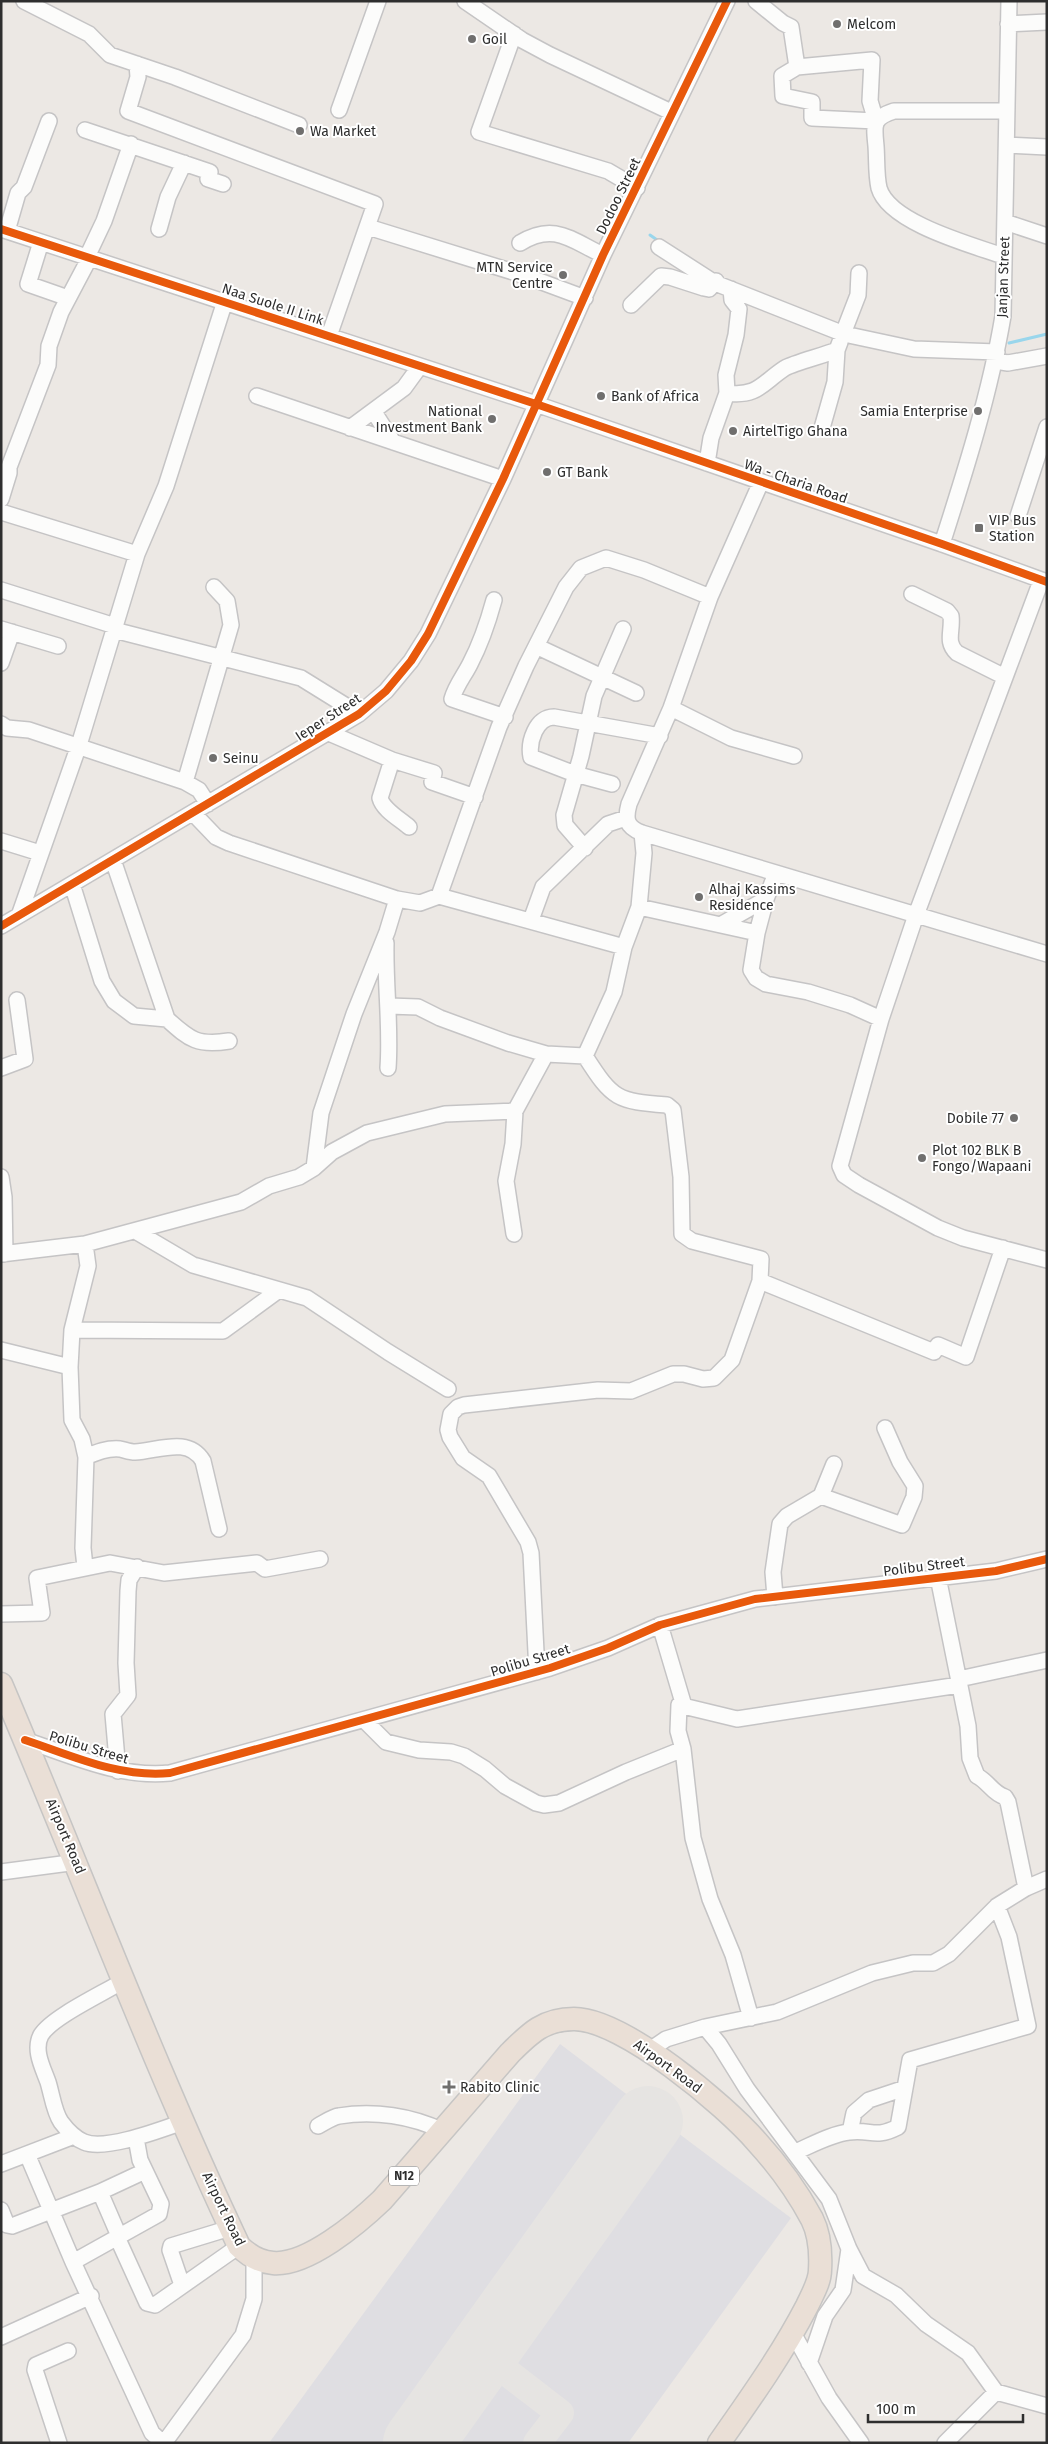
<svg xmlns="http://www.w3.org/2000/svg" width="1048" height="2444" font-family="'Fira Sans',sans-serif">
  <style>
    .airport { fill: #dfdee2 }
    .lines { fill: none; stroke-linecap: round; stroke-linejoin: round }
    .stream { stroke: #99d6ec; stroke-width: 3 }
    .taxiway { stroke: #e6e4e2; stroke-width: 28 }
    .runway { stroke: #e6e4e2; stroke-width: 70 }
    .minor-casing { stroke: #c5c4c5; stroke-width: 18 }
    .highway-casing { stroke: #c6c5c4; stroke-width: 25 }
    .minor { stroke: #fcfcfb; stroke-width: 15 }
    .highway { stroke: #eadfd6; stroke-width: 22 }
    .cycleway-casing { stroke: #fff; stroke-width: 11 }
    .cycleway { stroke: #e8590c; stroke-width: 8 }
    .poi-dot { fill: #706f6e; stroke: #fff; stroke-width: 2 }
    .labels { text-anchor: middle; stroke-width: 4; stroke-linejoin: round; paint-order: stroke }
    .shield { fill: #fff; stroke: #6d6d6d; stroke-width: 1 }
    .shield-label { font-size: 12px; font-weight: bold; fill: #2e2e2e }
    .poi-label { font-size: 14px; fill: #2e2e2e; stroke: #fff; text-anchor: start }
    .street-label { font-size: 14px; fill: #2e2e2e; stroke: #fff }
  </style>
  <rect width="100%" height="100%" fill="#ece8e4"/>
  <path class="airport" d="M560,2044L791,2218L628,2443H269Z"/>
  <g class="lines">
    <path class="stream" d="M650,235L660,242
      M1009,343L1047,334"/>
    <path class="taxiway" d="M482,2353L560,2413L537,2443"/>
    <path class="runway" d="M418,2443L648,2121"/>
    <defs>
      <path id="minor" d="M24,1L89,34L110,55L175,77L299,125
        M465,1L522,40L550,55L671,112
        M756,1L783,23L791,27L797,67L872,60L870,101L876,121L812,118V102L783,96L782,76L797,67
        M1008,24L1047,22
        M514,34L479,132L608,171L637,188
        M137,64L138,77L128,111L375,204L329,336
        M339,110L378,1
        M85,130L210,172L208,179L223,184
        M1007,145L1047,147
        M1005,222L1047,236
        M368,227L523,275L585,298
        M1,229L536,404L942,544L1047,582
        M159,229L168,197L184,163
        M7,231L18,193L24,187L49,121
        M41,242L28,284L68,298
        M520,243C554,222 571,240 603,255
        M659,247L715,283L844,334L914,349L997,352
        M1003,256C972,245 889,223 879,188C876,175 877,159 876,146C874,125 872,118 894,111H1007
        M87,257L104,221L131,144
        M631,305L661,276L670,277L704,288L709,289L716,281
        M846,326L858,295L859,273
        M995,361L1008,363L1047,356
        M727,393C758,397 762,383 785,368C794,363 825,355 837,350
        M257,396L503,479
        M374,412L393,442
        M350,428L404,388L420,366
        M822,428L835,382L837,350L840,342
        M707,463L711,438L727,393L726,375L736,335L739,309L732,300L731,289
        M761,482L710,597L671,708L629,804C625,819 626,827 642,833L1047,954
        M1,499L9,473V467L48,365L49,346L61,312L90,257
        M1,512L137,554
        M1018,516L1047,427
        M942,544C966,469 990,393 1003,316L1009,1
        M1041,581L916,915L881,1019L840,1166L844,1175L859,1185L938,1228L963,1238L1047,1260
        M1,590L115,626
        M912,594L947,611L951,616C953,631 945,642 957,653L1003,676
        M494,600C488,622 481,643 470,664C464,676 456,685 452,699L505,717
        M1,629L58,646
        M114,630L301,678L359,714
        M538,647L636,693
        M1,663L12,632
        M671,708L731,738L794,756
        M1,724L7,728L29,730L185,782L199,790L208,804
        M329,733L392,760L434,773L432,782L475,797
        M392,760L380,798C383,810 400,819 409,827
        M185,782L231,625L227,601L214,587
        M612,784L575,774L531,757C528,742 536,717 554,717L660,736
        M193,813L216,837L229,843L397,899L387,932L354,1014L321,1113L314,1168
        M642,833L644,853L639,907L624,947L614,992L585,1056C613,1100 617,1101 667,1105L673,1110L681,1177L682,1234L692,1241L761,1259L760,1281L934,1352L938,1345L966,1357L1003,1248
        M1,841L40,853
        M585,848L565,825L564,815L581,756L594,696L623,629
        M113,860L167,1019C190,1040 198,1046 229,1041
        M72,884L102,981L114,1001L134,1016L167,1019
        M439,896L499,727L526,666L566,587L581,568L606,558L644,570L710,597
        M397,899L420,903L439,896L624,947
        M639,907L757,933L766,899L776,873
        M20,913L79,745L137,554L166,486L225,301
        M531,920L543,887L608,824L626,818
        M722,924L766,899
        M1,926L359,714L386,691L411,661L428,634L503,479L603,255L727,1
        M757,933L751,970L756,978L766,984L808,992L850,1005L881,1019
        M386,943C385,985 391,1026 388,1068
        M389,1006L418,1007L440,1018L508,1043L546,1054
        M1,1068L25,1059L17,1000
        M1,1177L4,1197L5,1254
        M137,1232L193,1265L307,1298L388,1352L448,1389
        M514,1234L506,1181L513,1144L515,1111
        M1,1254L85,1244L241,1202L269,1186L299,1177L314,1168L332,1152L367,1133L445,1114L515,1111L546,1054L585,1056
        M72,1330L223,1331L279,1290
        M1,1350L70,1367
        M86,1457C97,1452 107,1448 120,1449C125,1450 130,1452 135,1452C158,1451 188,1436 203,1461L219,1529
        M821,1496L902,1525L914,1497L915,1486L900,1462L885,1428
        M85,1567L83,1548L86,1457L82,1439L72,1420L70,1367L72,1330L88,1266L85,1244
        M938,1577L968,1726L970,1758L977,1776C989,1782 992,1793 1005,1797L1008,1802L1026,1888
        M775,1597L773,1572L780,1524L787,1516L821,1496L834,1464
        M1,1614L42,1613L37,1578L110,1563L164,1573L257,1563L265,1569L320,1559
        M660,1625L684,1706L679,1705L678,1731L683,1749L693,1838L710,1899L733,1955L751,2018
        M537,1672L531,1553L528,1542L489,1476L463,1458L450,1437L448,1430L451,1414L458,1407L464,1405L598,1390L631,1391L673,1374H684L703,1379L714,1378L732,1360L760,1281
        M959,1679L1047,1660
        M679,1705L737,1719L959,1685
        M365,1721L386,1742L419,1750L451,1752L464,1756L485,1769L505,1786L536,1803L544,1805L559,1803L626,1772L683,1749
        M25,1740C73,1756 119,1778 170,1773L550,1668L608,1648L660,1625L755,1599L996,1571L1047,1559
        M118,1771L113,1714L128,1695L126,1663L128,1591L129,1580L137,1567
        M1,1872L77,1862
        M123,1981C104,1993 52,2017 41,2035C33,2050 43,2068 48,2082C52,2095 54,2112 61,2122C67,2130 74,2138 84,2142C105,2151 160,2130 183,2122
        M705,2027L719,2044L747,2089L829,2199L849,2249L863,2276L896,2295L926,2324L968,2353L996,2392L1047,2406
        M650,2050L666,2039L705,2027L777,2012L872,1973L913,1963H933L949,1954L997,1906L1026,1888L1047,1879
        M318,2126C324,2123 332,2117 339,2116C374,2110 412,2116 443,2131
        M850,2132L854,2113L869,2100L905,2088
        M795,2152C812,2145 831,2134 849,2132C872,2129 874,2139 898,2127L910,2060L1028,2026L1009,1937L997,1906
        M27,2154L73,2262L152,2433L163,2443
        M1,2164L74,2136
        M1,2210L7,2225L12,2226L100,2192
        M119,2236L100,2192L145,2171
        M117,2237L147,2303L155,2305L239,2246
        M73,2262L159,2214L161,2204L140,2160L136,2138
        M182,2285L170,2250L171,2246L230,2228
        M793,2333L829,2398L861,2443
        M1,2337L91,2296
        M809,2363L825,2316L843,2290L849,2249
        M59,2443L35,2370L36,2365L68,2351
        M164,2443L243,2335L254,2299V2258
        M945,2443L996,2392"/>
      <path id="highway" d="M1,1684C81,1871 152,2062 239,2246C248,2255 259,2262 273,2263C307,2266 358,2223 382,2200L510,2053C530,2033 544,2019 574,2019C623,2019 725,2105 757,2142C778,2165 797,2191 812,2219C820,2235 821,2253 820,2270C820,2282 812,2295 807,2306C782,2354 750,2399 719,2443"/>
    </defs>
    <use href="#minor" class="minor-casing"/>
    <use href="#highway" class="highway-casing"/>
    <use href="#minor" class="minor"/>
    <use href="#highway" class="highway"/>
    <defs>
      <path id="cycleway" d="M1,229L536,404L942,544L1047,582
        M1,926L359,714L386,691L411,661L428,634L503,479L603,255L727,1
        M25,1740C73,1756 119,1778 170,1773L550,1668L608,1648L660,1625L755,1599L996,1571L1047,1559"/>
    </defs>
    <use href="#cycleway" class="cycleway-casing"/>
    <use href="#cycleway" class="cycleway"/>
  </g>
  <g class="poi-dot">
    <circle cx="837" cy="24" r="5"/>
    <circle cx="472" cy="39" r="5"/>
    <circle cx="300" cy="131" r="5"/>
    <circle cx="563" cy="275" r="5"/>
    <circle cx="601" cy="396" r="5"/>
    <circle cx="978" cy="411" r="5"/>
    <circle cx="492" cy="419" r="5"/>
    <circle cx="733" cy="431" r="5"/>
    <circle cx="547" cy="472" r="5"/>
    <rect x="974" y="523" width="10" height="10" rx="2.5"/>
    <circle cx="213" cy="758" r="5"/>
    <circle cx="699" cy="897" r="5"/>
    <circle cx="1014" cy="1118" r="5"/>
    <circle cx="922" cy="1158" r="5"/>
    <path d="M446.5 2079.5h5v5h5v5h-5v5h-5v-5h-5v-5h5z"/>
  </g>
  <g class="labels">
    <rect class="shield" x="389" y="2166.5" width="30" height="19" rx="4"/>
    <g class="shield-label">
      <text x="404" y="2180">N12</text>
    </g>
    <g class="poi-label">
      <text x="847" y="29">Melcom</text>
      <text x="482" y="44">Goil</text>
      <text x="310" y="136">Wa Market</text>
      <text x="553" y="272" text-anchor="end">MTN Service<tspan x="553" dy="16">Centre</tspan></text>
      <text x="611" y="401">Bank of Africa</text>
      <text x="482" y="416" text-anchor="end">National<tspan x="482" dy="16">Investment Bank</tspan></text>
      <text x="968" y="416" text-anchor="end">Samia Enterprise</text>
      <text x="743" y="436">AirtelTigo Ghana</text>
      <text x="557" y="477">GT Bank</text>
      <text x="989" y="525">VIP Bus<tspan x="989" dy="16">Station</tspan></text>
      <text x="223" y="763">Seinu</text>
      <text x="709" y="894">Alhaj Kassims<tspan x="709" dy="16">Residence</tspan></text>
      <text x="1004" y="1123" text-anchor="end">Dobile 77</text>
      <text x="932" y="1155">Plot 102 BLK B<tspan x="932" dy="16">Fongo/Wapaani</tspan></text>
      <text x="460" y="2092">Rabito Clinic</text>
    </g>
    <g class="street-label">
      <text transform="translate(618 196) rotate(-64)" y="5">Dodoo Street</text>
      <text transform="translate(1003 277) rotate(-88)" y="5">Janjan Street</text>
      <text transform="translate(273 304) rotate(18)" y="5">Naa Suole II Link</text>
      <text transform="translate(796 481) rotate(19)" y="5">Wa - Charia Road</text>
      <text transform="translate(328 717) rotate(-33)" y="5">Ieper Street</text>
      <text transform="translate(924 1566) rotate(-7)" y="5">Polibu Street</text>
      <text transform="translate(530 1660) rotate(-17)" y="5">Polibu Street</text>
      <text transform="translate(89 1747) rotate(17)" y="5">Polibu Street</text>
      <text transform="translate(66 1836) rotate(67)" y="5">Airport Road</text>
      <text transform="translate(668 2066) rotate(36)" y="5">Airport Road</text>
      <text transform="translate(224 2209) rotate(64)" y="5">Airport Road</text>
    </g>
  </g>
  <rect width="1048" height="2444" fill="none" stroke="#2e2e2e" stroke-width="5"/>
  <path d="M868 2414v8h155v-8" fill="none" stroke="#2e2e2e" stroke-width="2.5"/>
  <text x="876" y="2414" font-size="15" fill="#2e2e2e" stroke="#ffffff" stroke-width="4" paint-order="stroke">100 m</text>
</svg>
